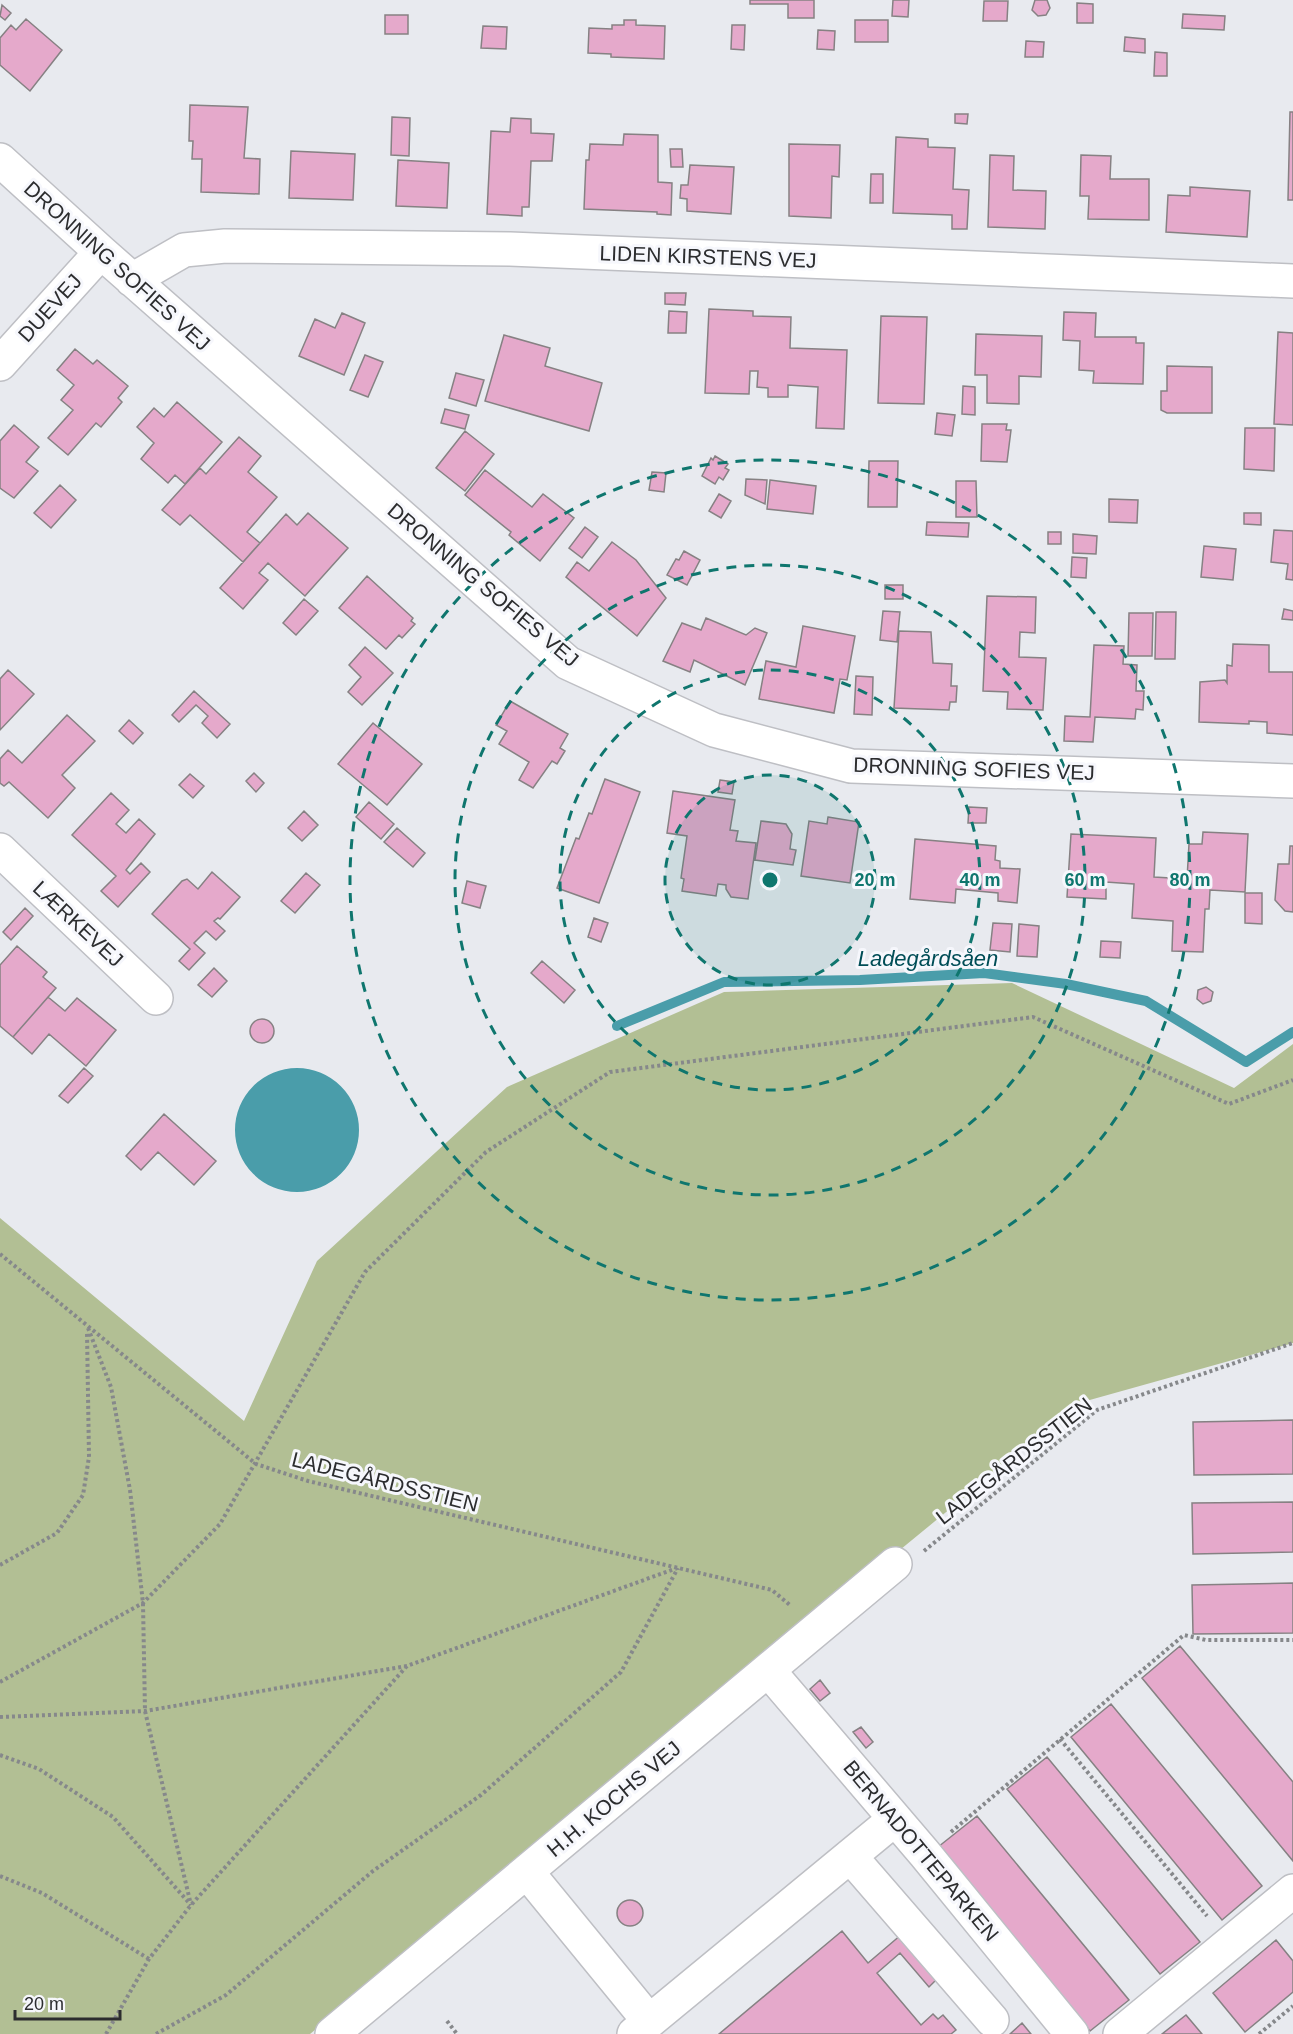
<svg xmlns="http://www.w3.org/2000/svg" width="1293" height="2034" font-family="Helvetica,sans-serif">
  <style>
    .green { fill: #b2bf94 }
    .water { fill: #4a9daa }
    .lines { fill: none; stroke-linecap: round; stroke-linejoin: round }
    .stream { stroke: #4a9daa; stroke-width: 10 }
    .building { fill: #e5a9cb; stroke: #868183; stroke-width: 1.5 }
    .minor-casing { stroke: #bebfc4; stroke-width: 36 }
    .path { stroke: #86888b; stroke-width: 4; stroke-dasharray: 3 3; stroke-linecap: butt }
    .minor { stroke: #fff; stroke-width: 33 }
    .ring { fill: none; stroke: #0f766e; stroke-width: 3; stroke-dasharray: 10 8 }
    .labels { text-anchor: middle; stroke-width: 6; stroke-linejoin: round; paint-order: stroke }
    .street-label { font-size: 21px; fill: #2c2d2f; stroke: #f6f7fc }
    .water-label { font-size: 22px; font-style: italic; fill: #004d56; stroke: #f6f7fc }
    .centre { fill: #0f766e; stroke: #f6f7fc; stroke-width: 3 }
    .ring-label { font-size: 18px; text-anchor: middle; font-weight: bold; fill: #0f766e; stroke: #f6f7fc; stroke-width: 6; stroke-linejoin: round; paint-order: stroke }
  </style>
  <rect width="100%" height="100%" fill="#e8eaef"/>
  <path class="green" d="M1012,983L1234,1088L1293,1044V1343L1079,1403L310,2034H0V1218L244,1421L317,1261L507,1087L724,992Z"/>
  <path class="water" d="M235 1130a62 62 0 1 1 124 0a62 62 0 1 1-124 0Z"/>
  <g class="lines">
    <path class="stream" d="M617,1026L724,982L860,980L984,973L1066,984L1146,1001L1246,1062L1293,1032"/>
  </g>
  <path class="building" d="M750,0H814V18H788V4H750Z
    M893,0H909L908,17L892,16Z
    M1035,0H1047L1050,8L1046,15L1038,16L1032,10Z
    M984,1H1008L1007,21H983Z
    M1077,3L1093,4V23H1077Z
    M2,5L11,13L5,20L0,16Z
    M1183,14L1225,16L1224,30L1182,28Z
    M385,15H408V34H385Z
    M26,19L62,50L30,91L0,65V38L11,25L16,30Z
    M624,20H636V25L665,26L664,59L611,57V54L588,53L589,28L612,29V25H624Z
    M855,20H888V42H855Z
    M732,25H745L744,50L731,49Z
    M483,26L507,27L506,49L481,48Z
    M818,30L835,31L834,50L817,49Z
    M1125,37L1145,39V53L1124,51Z
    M1026,41L1044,42L1043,57H1025Z
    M1155,52L1167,53V76H1154Z
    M190,105L248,107L244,158L260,159L259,194L201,192L202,159H192L193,141H189Z
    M1290,112H1293V200H1288Z
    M955,114H968L967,124L955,123Z
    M392,117L410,118L409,156L391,155Z
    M511,118L531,119V133L554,134L552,161H531L529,207H522V216L487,214L491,131L510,132Z
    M624,134L658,135V182L672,183L671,215L657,214V212L584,209L586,160H589L590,144L623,145Z
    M896,137L928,139V147L955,148L953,189L969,190L967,229H952V215L893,213Z
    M789,144L840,145L839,177L832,176L831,218L789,216Z
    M670,149H682L683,167H671Z
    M291,151L355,154L353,200L289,198Z
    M990,155L1014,156L1013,190L1046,191L1045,229L988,227Z
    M1081,155L1111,156L1110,179H1149V220L1088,219L1089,196H1080Z
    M398,160L449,163L447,208L396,206Z
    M690,165L734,167L731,214L687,211V199L680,198L681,185H688Z
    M871,174H883V203H870Z
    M1190,187L1250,191L1247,237L1166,232L1168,195L1190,196Z
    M665,293H686L685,305L665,304Z
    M709,309L753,311V316L791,317L790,348L847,350L844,429L816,428L818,387L788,385V397H768V388L757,387L758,371H750L749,394L705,393Z
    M669,311L687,312L686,333H668Z
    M1064,312L1096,313L1095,337H1136V343H1144L1143,384L1093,383L1094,371L1079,370L1080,341L1063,340Z
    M342,313L365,323L344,375L299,356L315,319L335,328Z
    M881,316L927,317L924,404L878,403Z
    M1278,332L1293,333V425L1274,424Z
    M976,334L1042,336L1041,377L1019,376V404L987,403V375H975Z
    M504,335L550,348L545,366L602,383L589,431L485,401Z
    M75,349L93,364L97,360L128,386L118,398L122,402L101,427L96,423L68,455L48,438L73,410L61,400L74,385L57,370Z
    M365,355L383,362L368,397L350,390Z
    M1167,366L1212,367V413H1167L1161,410V391H1167Z
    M456,373L484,380L476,406L449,398Z
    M963,386L975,387V415L962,414Z
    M177,402L222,442L185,484L175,475L168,483L141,459L154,443L137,427L154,408L164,417Z
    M445,409L469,415L465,429L441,423Z
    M937,413L955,415L952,436L935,434Z
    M982,424H1007L1006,430H1011L1007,462L981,461Z
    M14,425L39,447L26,462L38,471L14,498L0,488V441Z
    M1245,428H1275L1274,471L1244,469Z
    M465,431L494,454L465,491L436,468Z
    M239,437L261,456L248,472L277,497L247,532L260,543L243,562L190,515L180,525L162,510L200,468L206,474Z
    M715,456L728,464L725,468L729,470L723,480L719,477L715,484L702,476L711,458L713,460Z
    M869,461H898L897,507H868Z
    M485,470L532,507L543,494L574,518L540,561L509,535L511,532L465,495Z
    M652,472L666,473L664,492L649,490Z
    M746,479L767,480L765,504L745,495Z
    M770,480L816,486L813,514L767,509Z
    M956,481H976L977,517H956Z
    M60,485L76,500L51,528L34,513Z
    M719,494L731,501L721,518L709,511Z
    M1109,499L1138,500L1137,523L1109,522Z
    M308,513L348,548L305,596L268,563L259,573L268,580L243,609L220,588L286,514L297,525Z
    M1244,513H1261V525L1244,524Z
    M927,522L969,523L968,537L926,535Z
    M585,527L598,537L582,558L569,548Z
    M1274,530L1293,531V580L1286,579L1288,564L1271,562Z
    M1048,532H1061V544H1048Z
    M1073,534L1097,536L1096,554L1073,553Z
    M612,542L636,560L666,598L637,636L566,577L577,562L589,571Z
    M1204,546L1236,549L1233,580L1201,577Z
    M684,551L700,560L687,585L667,575L676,559L679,560Z
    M1072,557L1087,558L1086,578L1071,577Z
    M367,576L413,618L411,621L415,624L402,638L399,635L386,649L339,608Z
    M885,585H903V599H885Z
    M987,596L1036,597L1035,633L1020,632L1019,657L1046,658L1043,710L1007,709L1008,692L983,691Z
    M304,599L318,611L296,635L283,623Z
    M1284,609L1293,611V620L1282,619Z
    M883,611L900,612L897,642L880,640Z
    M1156,612H1176L1175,659H1155Z
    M1129,613H1153L1152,656H1128Z
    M706,618L746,635L755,628L767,633L745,685L694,660L690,672L663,661L682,623L701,630Z
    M803,626L855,636L847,680L840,679L834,713L759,699L766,661L796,667Z
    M899,631L931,632L933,663L952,664L951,686H957L956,702H950L949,710L894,708Z
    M1233,644L1269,645V672H1293V735L1267,733V722L1249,721V724L1199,722L1200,682L1225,680L1227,683V665L1232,666Z
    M1094,645L1124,646L1123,664L1137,665L1136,691H1144L1143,710L1136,709L1135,719L1095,717L1093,742L1064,741L1065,716L1090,717Z
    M365,647L393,673L362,705L348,692L361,677L349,665Z
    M8,670L34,694L0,730V679Z
    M856,676L873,677L872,715L854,714Z
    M194,691L230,724L217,738L202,723L208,716L196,705L179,722L172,715Z
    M510,701L568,734L560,748L565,751L557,764L552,761L533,788L519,780L529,762L499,744L507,731L496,725Z
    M67,715L95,741L62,775L75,788L48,818L9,782L4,786L0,783V759L8,750L22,763Z
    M129,720L143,733L133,744L119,731Z
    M373,723L422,764L387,805L338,764Z
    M254,773L264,783L256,792L246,781Z
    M190,774L204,786L193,798L179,785Z
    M605,779L640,792L599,903L557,888L576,838L579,839L589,813L592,814Z
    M720,780L734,782L732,794L718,792Z
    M673,791L735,800L730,830L738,831L736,841L756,843L748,899L731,897L726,889V885L718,884L716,896L682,891L684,879L681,878L687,836L667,833Z
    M111,793L129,810L116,824L126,833L139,819L155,834L126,870L130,874L141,863L150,872L118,907L101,891L116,876L72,835Z
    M369,802L394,824L381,839L356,817Z
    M969,807L987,808L986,823H968Z
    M304,811L318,825L302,841L288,828Z
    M828,817L859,822L850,883L801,876L809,821L827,824Z
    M761,821L786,824L792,834L790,849L796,850L793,865L755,860Z
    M397,828L425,853L413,867L384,842Z
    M1203,832L1248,834L1245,892L1210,890L1209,909H1205L1203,952L1172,951L1173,921L1132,918L1134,884L1106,882V899L1067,897L1071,834L1156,838L1154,877L1187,879L1189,844H1202Z
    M915,839L996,846L995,860L1000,861V868L1020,869L1017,903L998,901V893L956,889L955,903L910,899Z
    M1290,846H1293V912L1285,911L1275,900L1278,864H1289Z
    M212,872L240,897L220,919L218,918L214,921L225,931L216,940L206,931L194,943L205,953L189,970L179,961L190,949L152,914L182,881L187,879L198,889Z
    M306,873L320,885L295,913L281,901Z
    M467,881L486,886L480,908L462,903Z
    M1245,893H1262V924L1245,923Z
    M25,908L33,916L11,940L3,932Z
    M594,918L608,923L601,942L588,937Z
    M993,923L1012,924L1010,952L990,950Z
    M1019,924L1039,926L1037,957L1017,956Z
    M1101,941L1121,942L1120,958L1100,957Z
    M17,946L47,972L43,977L56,988L13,1037L0,1026V965Z
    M542,961L575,990L564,1003L531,973Z
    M214,968L227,981L212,997L198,985Z
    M1206,987L1213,992L1211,1001L1203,1004L1197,999L1198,990Z
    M48,997L65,1011L77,998L116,1030L86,1066L49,1034L32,1054L13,1037Z
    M250 1031a12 12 0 1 1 24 0a12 12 0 1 1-24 0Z
    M84,1068L93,1076L68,1103L59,1096Z
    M164,1114L216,1161L194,1185L158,1152L141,1170L126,1156Z
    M1293,1420V1474L1194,1475L1193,1422Z
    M1293,1502V1552L1193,1554L1192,1503Z
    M1293,1583V1633L1193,1634L1192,1585Z
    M1180,1646L1293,1782V1861L1142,1678Z
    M820,1680L830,1693L820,1701L810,1689Z
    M1111,1704L1262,1886L1222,1920L1071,1737Z
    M861,1727L873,1742L866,1748L853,1732Z
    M1047,1757L1200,1942L1160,1974L1007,1789Z
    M977,1816L1129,2000L1090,2031L938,1847Z
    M617 1913a13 13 0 1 1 26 0a13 13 0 1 1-26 0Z
    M842,1931L868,1963L902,1934L938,1978L929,1987L900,1953L877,1973L921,2025L933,2014L938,2019L943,2015L956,2030L951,2034H719Z
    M1276,1940L1293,1961V1992L1245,2032L1213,1993Z
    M1186,2015L1202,2034H1162Z
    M1022,2023L1031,2034H1010Z"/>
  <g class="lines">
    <defs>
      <path id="minor" d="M0,160L101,252L568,663L714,730L851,766L1293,781
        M132,280L184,250L225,246L510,249L1293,281
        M0,364L101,252
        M0,850L156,998
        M768,1670L925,1854L1072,2034
        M850,1856L992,2020
        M527,1872L649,2021
        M332,2034L895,1564
        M634,2034L895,1819
        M1120,2034L1293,1891"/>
    </defs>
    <use href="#minor" class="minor-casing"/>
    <path class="path" d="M0,1254L256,1464L308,1481L772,1590L791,1606
      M88,1328L111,1387L130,1490L143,1603L145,1711L191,1905
      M924,1551L1097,1410L1293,1343
      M0,1565L57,1533L83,1495L89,1457L87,1332
      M0,1682L143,1603L220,1524L365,1272L486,1152L610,1072L1033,1017L1229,1104L1293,1080
      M0,1717L145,1711L407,1666L677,1568
      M1060,1739L1207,1916
      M0,1755L39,1769L113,1817L191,1905
      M951,1832L1184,1635L1206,1640H1293
      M0,1876L42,1893L149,1959
      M447,2021L457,2034
      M106,2034L149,1959L191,1905L407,1666
      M156,2034L226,1995L373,1871L481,1795L621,1672L678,1568
      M1259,2034L1293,2006"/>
    <use href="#minor" class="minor"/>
  </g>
  <circle cx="770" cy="880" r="105" fill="#0f766e" fill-opacity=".12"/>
  <g class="ring">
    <circle cx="770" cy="880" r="105"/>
    <circle cx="770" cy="880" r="210"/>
    <circle cx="770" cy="880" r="315"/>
    <circle cx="770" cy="880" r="420"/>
  </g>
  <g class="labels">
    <g class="street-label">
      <text transform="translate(708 257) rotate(2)" y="7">LIDEN KIRSTENS VEJ</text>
      <text transform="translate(117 266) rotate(42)" y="7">DRONNING SOFIES VEJ</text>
      <text transform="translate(50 308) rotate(-48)" y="7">DUEVEJ</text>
      <text transform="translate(483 585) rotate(40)" y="7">DRONNING SOFIES VEJ</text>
      <text transform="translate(974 769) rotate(2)" y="7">DRONNING SOFIES VEJ</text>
      <text transform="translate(78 924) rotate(43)" y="7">LÆRKEVEJ</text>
      <text transform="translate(1014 1461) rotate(-38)" y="7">LADEGÅRDSSTIEN</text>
      <text transform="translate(385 1482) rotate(14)" y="7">LADEGÅRDSSTIEN</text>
      <text transform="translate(614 1799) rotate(-40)" y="7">H.H. KOCHS VEJ</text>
      <text transform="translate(921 1851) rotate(50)" y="7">BERNADOTTEPARKEN</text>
    </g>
    <g class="water-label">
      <text x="928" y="966">Ladegårdsåen</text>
    </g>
  </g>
  <circle cx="770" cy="880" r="9" class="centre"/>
  <g class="ring-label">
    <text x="875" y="886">20 m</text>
    <text x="980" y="886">40 m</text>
    <text x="1085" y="886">60 m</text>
    <text x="1190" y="886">80 m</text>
  </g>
  <path d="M15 2010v9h105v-9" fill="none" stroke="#2c2d2f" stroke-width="3"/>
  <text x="24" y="2010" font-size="18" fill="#2c2d2f" stroke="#f6f7fc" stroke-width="4.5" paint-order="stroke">20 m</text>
</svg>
